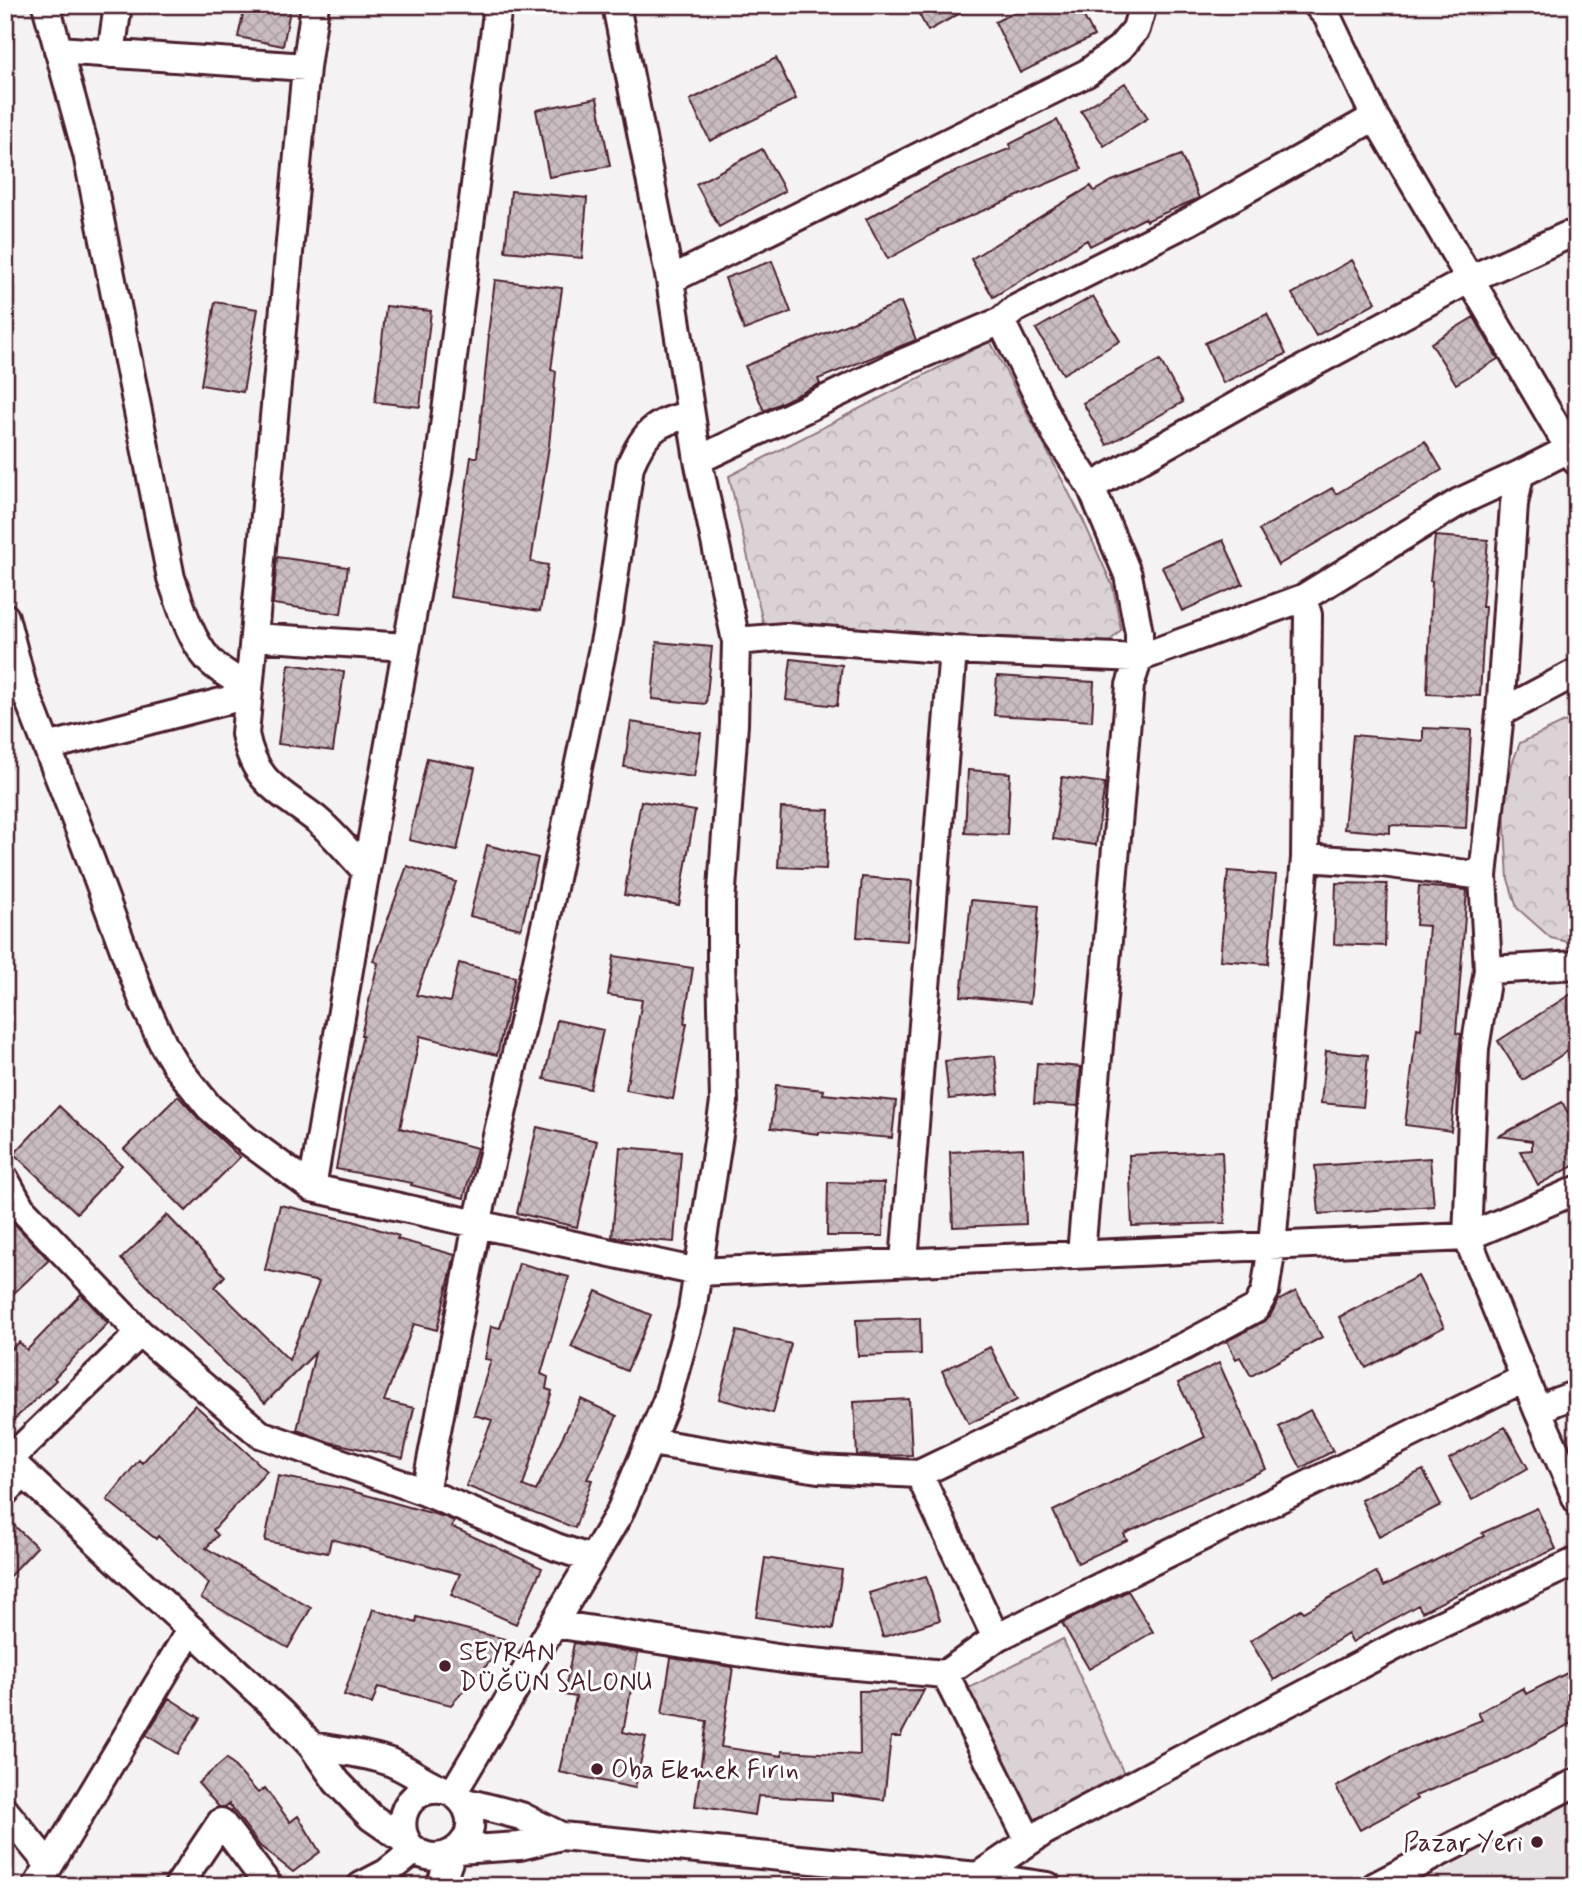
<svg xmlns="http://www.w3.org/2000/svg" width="1582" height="1891" font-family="Mynerve,sans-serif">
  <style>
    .built { fill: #e7e2e3 }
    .park { fill: url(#park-crowns); stroke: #927880; stroke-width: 2 }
    .building { fill: url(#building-cross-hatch); stroke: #4a1f2b; stroke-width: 2 }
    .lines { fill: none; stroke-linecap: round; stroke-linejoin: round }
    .minor-casing { stroke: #4a1f2b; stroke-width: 32 }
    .minor { stroke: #fff; stroke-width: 26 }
    .poi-dot { fill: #4a1f2b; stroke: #fff; stroke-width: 2.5 }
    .labels { text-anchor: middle; stroke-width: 6; stroke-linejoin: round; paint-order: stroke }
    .poi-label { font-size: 26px; fill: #4a1f2b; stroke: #fff; text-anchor: start }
  </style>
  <defs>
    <pattern id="park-crowns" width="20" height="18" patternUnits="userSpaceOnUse" patternTransform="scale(1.75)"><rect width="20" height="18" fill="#dbd2d5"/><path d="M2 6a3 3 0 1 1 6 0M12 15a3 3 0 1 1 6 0" fill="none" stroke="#bdb4b7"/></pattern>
    <pattern id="building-cross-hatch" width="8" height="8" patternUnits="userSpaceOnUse" patternTransform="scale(1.75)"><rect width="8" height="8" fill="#cabdc1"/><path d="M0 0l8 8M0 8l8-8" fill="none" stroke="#afa2a6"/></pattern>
  </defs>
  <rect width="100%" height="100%" fill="#f4f2f2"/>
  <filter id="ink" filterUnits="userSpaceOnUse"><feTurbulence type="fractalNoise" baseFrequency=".0143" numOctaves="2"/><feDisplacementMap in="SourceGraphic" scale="14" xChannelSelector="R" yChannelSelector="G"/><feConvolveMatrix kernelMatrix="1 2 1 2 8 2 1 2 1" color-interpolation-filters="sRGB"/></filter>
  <g filter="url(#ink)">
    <path class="built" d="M1577,1797V1886H1416Z"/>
    <path class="park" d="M990,341L1083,520L1113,587L1121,630L1109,642L764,627L729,476Z
      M1577,716V944L1551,938L1517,908L1508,879L1504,809L1512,764L1520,743Z
      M1063,1639L1125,1776L1031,1825L967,1689Z"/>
    <path class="building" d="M245,5H291L283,46L238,37Z
      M914,5H975L928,31Z
      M1028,5H1078L1094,36L1020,73L995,22Z
      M776,58L796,99L710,141L690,100Z
      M1125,83L1148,118L1104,146L1081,111Z
      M597,98L610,166L549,177L536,110Z
      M1057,120L1082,169L937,230L938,231L888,259L866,219L943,177L1011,148L1010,144Z
      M762,149L785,191L719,227L696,184Z
      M1181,155L1199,198L1146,221L1145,218L1090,246L1087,240L993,297L971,259L1091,186L1094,191L1112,181Z
      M511,191L587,198L582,258L505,251Z
      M1352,260L1376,302L1316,336L1292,294Z
      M772,261L791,312L744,330L725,278Z
      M495,280L562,288L551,370L556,371L549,446L531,562L548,565L540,611L450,597L471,457H477L489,335L488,334Z
      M1093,296L1120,341L1063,374L1036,329Z
      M215,302L258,309L243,392L201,385Z
      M901,302L916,340L818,379L820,384L764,411L745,366Z
      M386,306L431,311L420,407L375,402Z
      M1267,314L1286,354L1223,383L1205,343Z
      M1474,317L1498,359L1456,384L1431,343Z
      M1160,360L1183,402L1107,445L1083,403Z
      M1425,441L1442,470L1278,565L1259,530L1332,488L1336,494Z
      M1435,536L1488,540L1482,607H1485L1480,696L1427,694L1432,581H1430Z
      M1223,540L1243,584L1182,611L1162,567Z
      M277,557L348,567L341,614L273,604Z
      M657,642L712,647L706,704L652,699Z
      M791,659L842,665L837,706L786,700Z
      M289,664L344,672L333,751L278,744Z
      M997,676L1094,682L1092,721L994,715Z
      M631,722L701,733L694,777L624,767Z
      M1423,728L1471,730L1466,828L1390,825V833L1344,829L1353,735L1423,741Z
      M427,758L475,768L457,851L409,840Z
      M968,770L1010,773L1007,835L965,833Z
      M1062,777L1105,783L1096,845L1053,839Z
      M641,801L695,811L679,905L624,895Z
      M781,808L829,810L826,869L778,867Z
      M487,845L538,858L521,929L470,916Z
      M407,866L456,882L416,995L450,1002L459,963L515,977L497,1055L420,1036L400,1128L477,1148L464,1198L411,1185L412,1183L336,1169L349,1096L363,1035H361L378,963L373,961Z
      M1228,871L1276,875L1268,964L1220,960Z
      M862,877L912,881L907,941L857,937Z
      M1336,883L1387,884L1385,946L1334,944Z
      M1419,886L1467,890L1456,1033L1461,1034L1451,1131L1405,1125L1417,1028L1421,1029L1429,926L1416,925Z
      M971,900L1039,906L1030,1003L961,996Z
      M614,956L693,968L684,1023H687L673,1099L626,1090L642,1000L608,995Z
      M1577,990V1045L1523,1080L1498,1041Z
      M557,1020L603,1030L590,1089L544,1079Z
      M1326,1051L1368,1055L1363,1107L1321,1103Z
      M995,1056L999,1094L949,1099L945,1061Z
      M1037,1063L1081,1067L1078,1106L1034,1103Z
      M776,1085L824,1090L823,1094L896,1101L892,1138L819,1132V1134L771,1128Z
      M178,1096L199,1119L240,1157L186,1211L124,1149Z
      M1562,1102L1577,1129V1164L1538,1185L1520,1151L1532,1150V1141L1499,1136Z
      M59,1106L122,1165L77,1213L14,1154Z
      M537,1127L597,1141L577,1227L517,1213Z
      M620,1147L681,1152L674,1242L612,1237Z
      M1023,1148L1026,1224L953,1227L950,1152Z
      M1222,1151L1225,1223L1132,1226L1129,1155Z
      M1430,1158L1434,1206L1319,1214L1315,1166Z
      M828,1182L884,1183L883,1236H827Z
      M280,1205L353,1221L399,1236L397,1239L455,1255L437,1330L414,1324L384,1401L414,1408L403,1458L329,1442L297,1430L315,1353L265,1403L180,1320L121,1259L167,1215L225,1276L215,1287L289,1360L319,1282L265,1270Z
      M5,1212L10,1219L49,1260L14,1293L5,1284Z
      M519,1263L569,1277L541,1374L548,1377L546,1389L552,1391L523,1486L536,1491L581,1399L617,1416L587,1479L592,1480L575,1528L466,1486L492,1420L474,1415L491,1360L485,1359L491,1326L500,1328Z
      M1418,1276L1444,1327L1366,1368L1339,1317Z
      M596,1291L651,1315L627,1371L571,1347Z
      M1296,1291L1322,1337L1251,1376L1240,1357L1236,1359L1227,1341L1263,1322L1270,1316L1278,1301Z
      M81,1294L108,1323L54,1378L56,1380L5,1428V1354L19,1342L27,1350Z
      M920,1318L921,1354L858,1356L856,1320Z
      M737,1331L791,1344L773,1413L719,1399Z
      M990,1347L1017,1400L969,1424L942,1371Z
      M1219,1363L1266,1469L1124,1534L1127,1540L1078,1563L1053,1511L1205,1437L1178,1383Z
      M909,1399L912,1455L884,1456L857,1455L854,1402Z
      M195,1405L267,1471L213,1530L218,1535L206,1548L311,1608L288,1648L201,1598L209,1584L158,1536L156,1539L107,1500L139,1460L142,1463Z
      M1310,1410L1333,1451L1301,1468L1279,1427Z
      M1505,1427L1528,1468L1472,1500L1449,1459Z
      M1423,1470L1441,1505L1379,1536L1361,1500Z
      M278,1476L341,1488L445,1517L454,1521L452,1527L542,1568L516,1624L451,1595L460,1574L331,1539L328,1553L265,1541Z
      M1537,1508L1556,1549L1500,1573L1422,1612L1418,1605L1352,1642L1348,1634L1274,1680L1250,1641L1301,1609L1304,1612L1376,1572L1384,1586L1484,1536L1482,1533Z
      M5,1517L37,1547L5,1581Z
      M765,1558L842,1570L833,1629L756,1617Z
      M926,1576L940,1620L883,1637L869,1593Z
      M1128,1591L1153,1632L1089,1669L1062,1623Z
      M373,1609L416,1623L417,1617L509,1640L451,1705L378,1687L372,1704L344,1695Z
      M574,1643L638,1653L623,1732L646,1737L635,1788L559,1772L576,1697L564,1695Z
      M671,1658L733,1667L721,1747L782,1756V1751L860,1755L859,1691L924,1690L900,1737H891L884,1800L832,1793V1800L758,1796L755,1815L695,1806L707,1721L662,1714Z
      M1577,1668V1720L1494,1765L1415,1796L1417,1799L1360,1830L1336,1787L1402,1751L1482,1720L1478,1713L1523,1688L1526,1694Z
      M169,1698L200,1718L177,1754L146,1735Z
      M227,1758L258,1793L265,1788L290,1822L298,1816L320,1852L293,1872L260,1846L229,1804L225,1807H219L198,1783Z"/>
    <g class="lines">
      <defs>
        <path id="minor" d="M46,5L87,154L171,578C181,605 189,637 208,659C219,671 235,679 249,688
          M315,5L306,67L245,734C255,784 280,791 316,819C334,834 350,854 366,871
          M498,5L438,474L363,887L312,1188L698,1272L1467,1237L1538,1411L1577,1500
          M1317,5L1327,16L1375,117L1577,462
          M58,50L306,67
          M111,54L118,5
          M670,280L1087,73L1120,48L1136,29L1143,5
          M1001,321L1057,436L1091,487L1128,575L1139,633V658L1130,685L1081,1254
          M698,460L895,366L1001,321L1015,309L1188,222L1375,117
          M1520,474L1514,504L1500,713L1483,876L1488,970L1475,1048L1467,1237L1577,1190
          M1091,487L1262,391L1470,279L1566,236L1577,235
          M5,617L22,683L81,834L143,1001L164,1046L177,1067L209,1107L248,1141L312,1188
          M254,637L406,647
          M736,641L785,637L953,650L1139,658L1303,598L1459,502L1520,474L1577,445
          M1500,713L1577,672
          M47,747L248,695
          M1305,858L1382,863L1483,876
          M1488,970L1577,965
          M5,1179L21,1208L140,1333L260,1434L425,1492L556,1547L592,1559
          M904,1262L953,650
          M1538,1411L1555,1402L1577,1394
          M650,1442L818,1469L919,1474L1185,1346L1256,1308L1265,1292L1272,1246L1305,858L1308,615L1303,598
          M5,1456L282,1714L312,1746L337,1782L371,1817L407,1842
          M9,1460L140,1333
          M919,1474L996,1638
          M5,1492L24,1474
          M425,1492L477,1224L547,917L607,628L630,466C644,433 655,421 691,415
          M554,1624L790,1660L945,1674L996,1638L1525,1378
          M945,1674L1029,1841
          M312,1746C338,1751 366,1753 390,1762C405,1768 419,1778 433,1785C439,1788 446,1790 452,1793C469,1803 475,1823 466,1839C459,1850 448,1857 435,1857C388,1855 393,1785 442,1790
          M453,1793L619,1514L667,1400L692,1310L724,1102L721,959V903L734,724L736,641L698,460L670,280L616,5
          M462,1801L521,1816L561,1836
          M5,1811L49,1865
          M457,1850L520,1846L561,1836L978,1876L1048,1886
          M978,1876L1045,1831L1407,1640L1577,1561
          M37,1886L191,1629
          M178,1886L221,1822L269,1886
          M361,1886L386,1873L415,1850
          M440,1886L452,1853
          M1375,1886L1577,1782"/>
      </defs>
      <use href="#minor" class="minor-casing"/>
      <use href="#minor" class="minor"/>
    </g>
  </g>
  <g class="poi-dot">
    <circle cx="445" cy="1666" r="7"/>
    <circle cx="597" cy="1769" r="7"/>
    <circle cx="1537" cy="1842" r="7"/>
  </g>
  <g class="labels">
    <g class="poi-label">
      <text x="459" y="1660">SEYRAN<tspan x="459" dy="30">DÜĞÜN SALONU</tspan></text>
      <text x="611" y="1778">Oba Ekmek Fırın</text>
      <text x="1523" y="1851" text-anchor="end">Pazar Yeri</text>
    </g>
  </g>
  <rect width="1582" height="1891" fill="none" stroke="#fff" stroke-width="28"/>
  <rect x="14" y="14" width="1554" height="1863" fill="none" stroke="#4a1f2b" stroke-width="2.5" filter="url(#ink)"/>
</svg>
